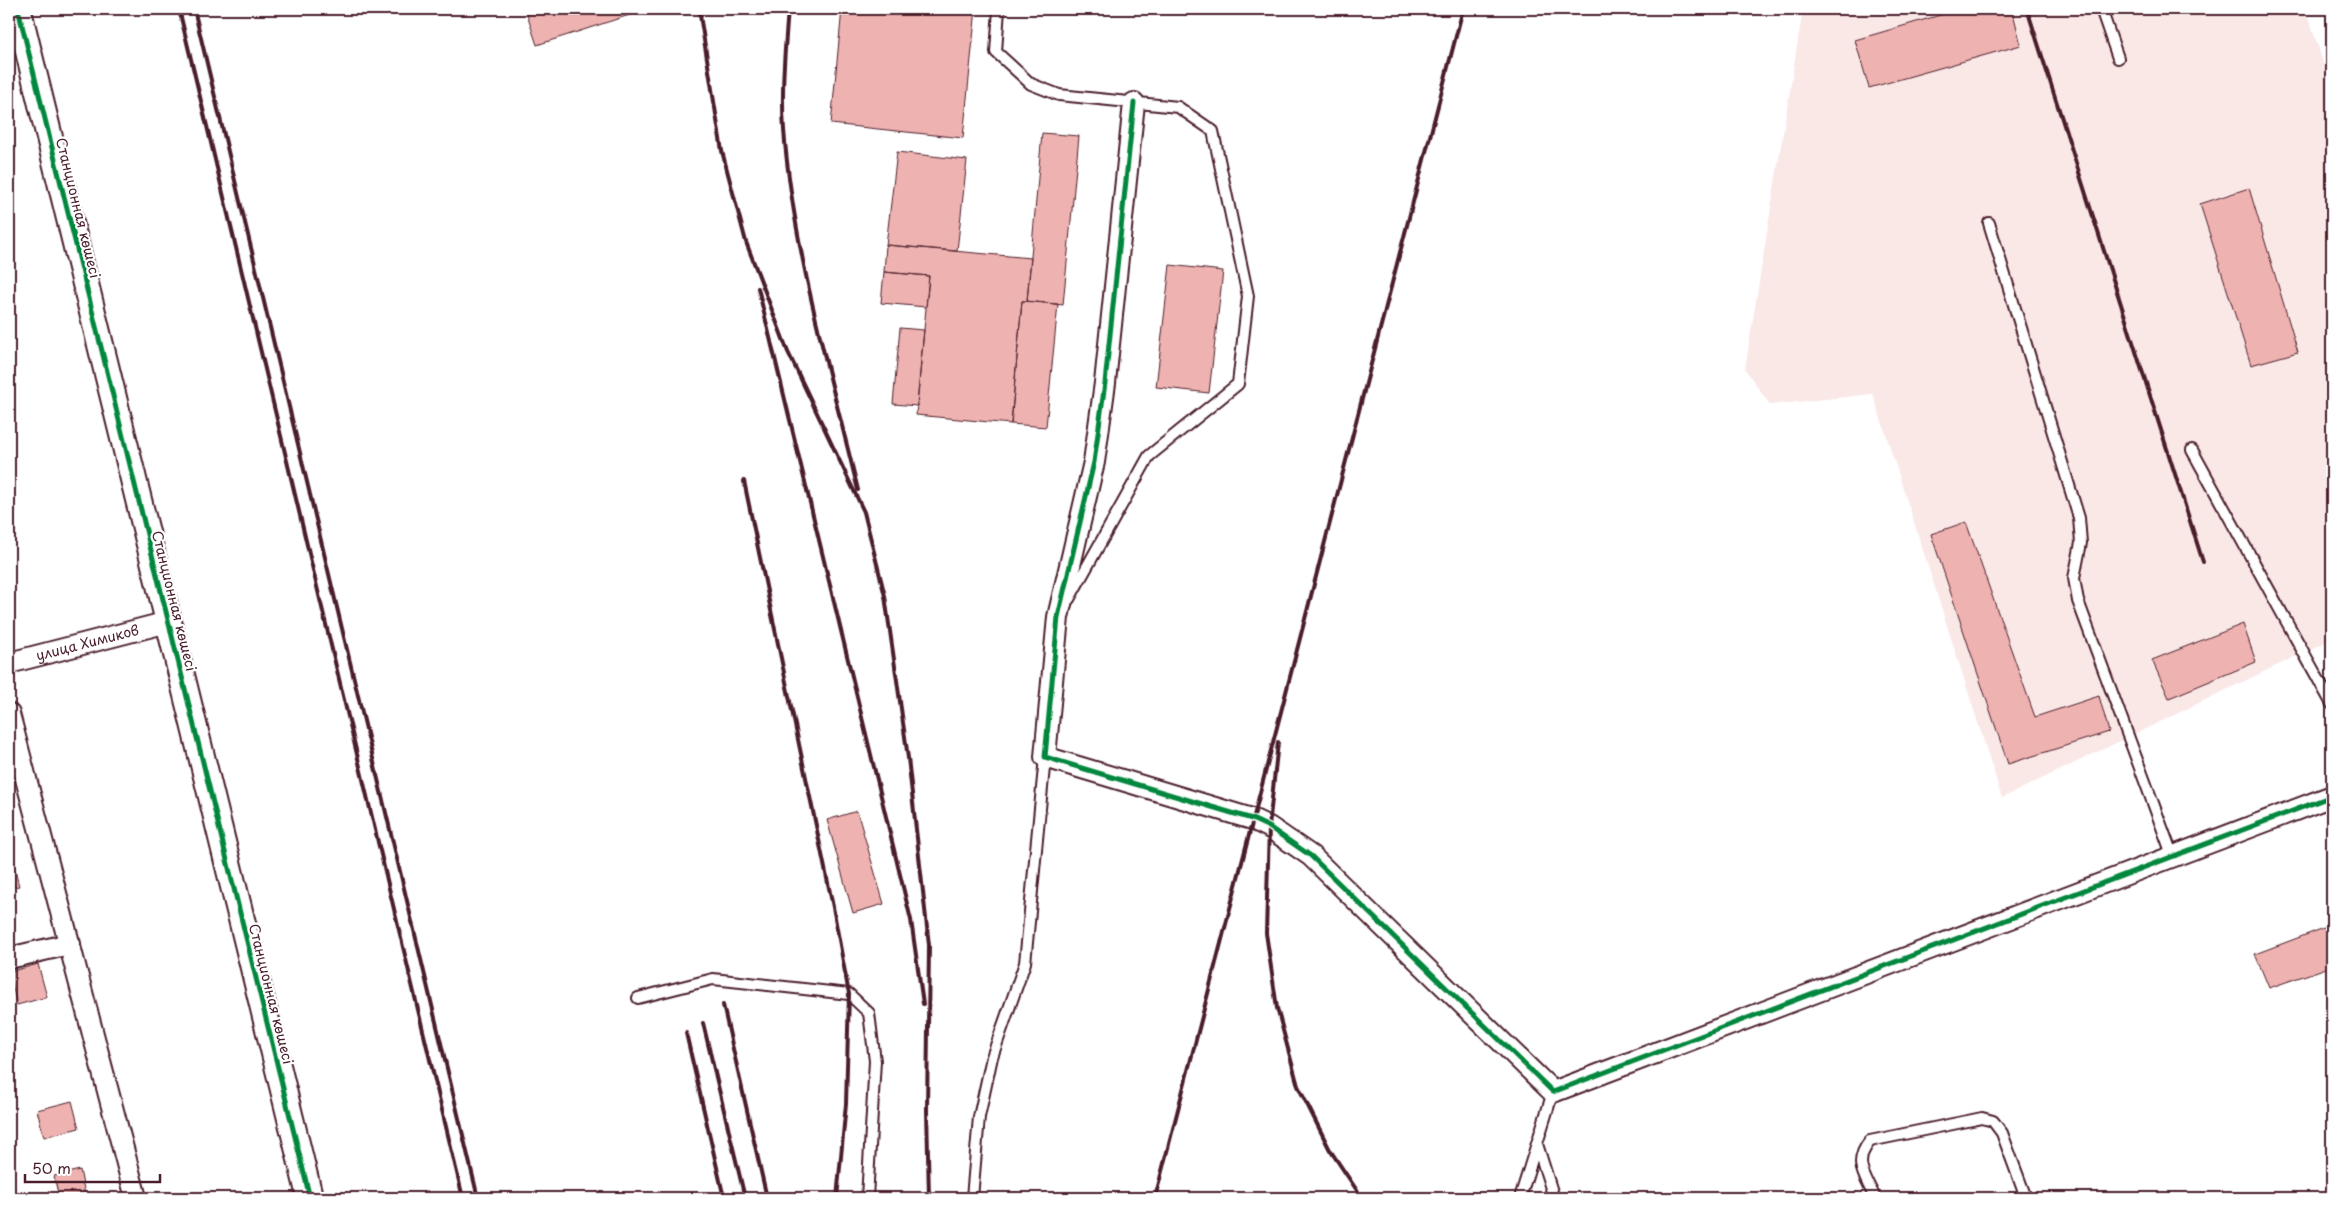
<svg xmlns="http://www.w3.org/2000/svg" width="2341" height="1207" font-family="'Playpen Sans',sans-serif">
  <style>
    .built { fill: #fae8e7 }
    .building { fill: #eeb2b0; stroke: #4a1f2b }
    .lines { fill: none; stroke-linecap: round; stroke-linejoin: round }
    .service-casing { stroke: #4a1f2b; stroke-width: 14 }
    .minor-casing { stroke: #4a1f2b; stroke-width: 24 }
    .tertiary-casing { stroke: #4a1f2b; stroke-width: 29 }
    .service { stroke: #fff; stroke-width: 10 }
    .minor { stroke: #fff; stroke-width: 20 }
    .tertiary { stroke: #fff; stroke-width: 25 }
    .rail { stroke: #4a1f2b; stroke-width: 4 }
    .cycleway-casing { stroke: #fff; stroke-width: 8 }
    .cycleway { stroke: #00873e; stroke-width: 5 }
    .labels { text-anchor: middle; stroke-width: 4.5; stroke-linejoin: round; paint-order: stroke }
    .street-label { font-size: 14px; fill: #4a1f2b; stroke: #fff }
  </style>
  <rect width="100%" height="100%" fill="#fff"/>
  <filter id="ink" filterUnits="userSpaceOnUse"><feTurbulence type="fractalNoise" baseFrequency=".02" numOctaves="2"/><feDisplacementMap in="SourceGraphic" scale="10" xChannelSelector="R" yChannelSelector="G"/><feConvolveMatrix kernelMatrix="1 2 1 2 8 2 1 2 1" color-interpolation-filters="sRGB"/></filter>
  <g filter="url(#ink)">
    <path class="built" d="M1803,9H2306L2332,90V639L2002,798L1873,394L1770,405L1745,369Z"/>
    <path class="building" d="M525,9H648L537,45Z
      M842,9H976L963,138L831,124Z
      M1961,9H2012L2021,45L1869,88L1855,40Z
      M1042,133L1079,136L1063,305L1027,301Z
      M897,152L967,160L957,251L886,245Z
      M2249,188L2298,352L2251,365L2200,204Z
      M886,245L1031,258L1027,301H1022L1011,424L916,415L929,276L884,272Z
      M1170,265L1223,271L1209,393L1156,387Z
      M884,272L929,276L926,307L881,303Z
      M1022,301L1058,304L1046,427L1011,424Z
      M900,328L924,330L917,406L893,404Z
      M1966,522L2035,717L2099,696L2109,732L2008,764L1931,534Z
      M2243,624L2256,662L2169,698L2152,660Z
      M857,811L884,904L853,913L827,820Z
      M11,855L19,886L9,888V856Z
      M2332,925V966L2269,988L2255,954Z
      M38,964L47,997L17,1005L9,972Z
      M72,1101L79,1128L44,1137L37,1110Z
      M80,1170L85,1194L59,1198L54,1176Z"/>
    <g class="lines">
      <defs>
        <path id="service" d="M999,9L996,52L1031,84L1059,95L1178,107L1213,131L1248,296L1238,384L1149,456L1069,599
          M2101,9L2118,58
          M1989,223L2079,518L2081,543L2074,578L2078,601L2173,857
          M2192,450L2332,704
          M638,998L713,979L849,994L869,1013L875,1061L867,1198
          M1537,1144L1554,1198
          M972,1198L979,1117L992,1057L1025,963L1045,757
          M1520,1198L1553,1092
          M1875,1198C1865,1176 1852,1163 1870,1141L1982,1118L1993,1121L2002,1133L2026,1198"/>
        <g id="minor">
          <path d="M1134,103L1105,383L1094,462L1058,617L1045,757L1252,819L1269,827L1311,856L1553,1092L2332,796"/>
          <path id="s1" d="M9,663L168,622"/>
          <path d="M9,714L136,1198"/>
          <path d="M9,958L70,944"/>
        </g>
        <path id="tertiary" d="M18,9L310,1198"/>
      </defs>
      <use href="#service" class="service-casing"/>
      <use href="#minor" class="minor-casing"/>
      <use href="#tertiary" class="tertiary-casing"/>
      <use href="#service" class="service"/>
      <use href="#minor" class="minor"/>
      <use href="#tertiary" class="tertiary"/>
      <path class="rail" d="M179,9L463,1198
        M194,9L478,1198
        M699,9L722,151L746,242L788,352L864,512L885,596L908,758L929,945L927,1110L929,1198
        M788,9C785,49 781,90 784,130C793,249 830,374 858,490
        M2027,9L2203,562
        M758,288L911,920L923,1004
        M744,481L833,907L849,994L846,1104L837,1198
        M1278,742L1269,827L1266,933L1277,1008L1298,1086L1330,1150L1362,1198
        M723,1005L767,1198
        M703,1023L745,1198
        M686,1033L724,1198
        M1155,1198L1463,9"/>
      <defs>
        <path id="cycleway" d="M18,9L310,1198
          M1134,103L1105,383L1094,462L1058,617L1045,757L1252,819L1269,827L1311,856L1553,1092L2332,796"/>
      </defs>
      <use href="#cycleway" class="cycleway-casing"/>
      <use href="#cycleway" class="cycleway"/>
    </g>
  </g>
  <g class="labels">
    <g class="street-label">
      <text transform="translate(78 208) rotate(76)" y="5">Станционная көшесі</text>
      <text transform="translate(174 601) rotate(76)" y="5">Станционная көшесі</text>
      <text dy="5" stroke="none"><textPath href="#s1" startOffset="81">улица Химиков</textPath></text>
      <text transform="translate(271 994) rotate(76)" y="5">Станционная көшесі</text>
    </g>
  </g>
  <rect width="2341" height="1207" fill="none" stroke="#fff" stroke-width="30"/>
  <rect x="15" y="15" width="2311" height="1177" fill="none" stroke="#4a1f2b" stroke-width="2" filter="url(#ink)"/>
  <path d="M25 1174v8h135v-8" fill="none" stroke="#4a1f2b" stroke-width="2.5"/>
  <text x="32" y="1174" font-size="15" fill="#4a1f2b" stroke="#ffffff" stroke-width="4" paint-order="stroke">50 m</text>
</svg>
